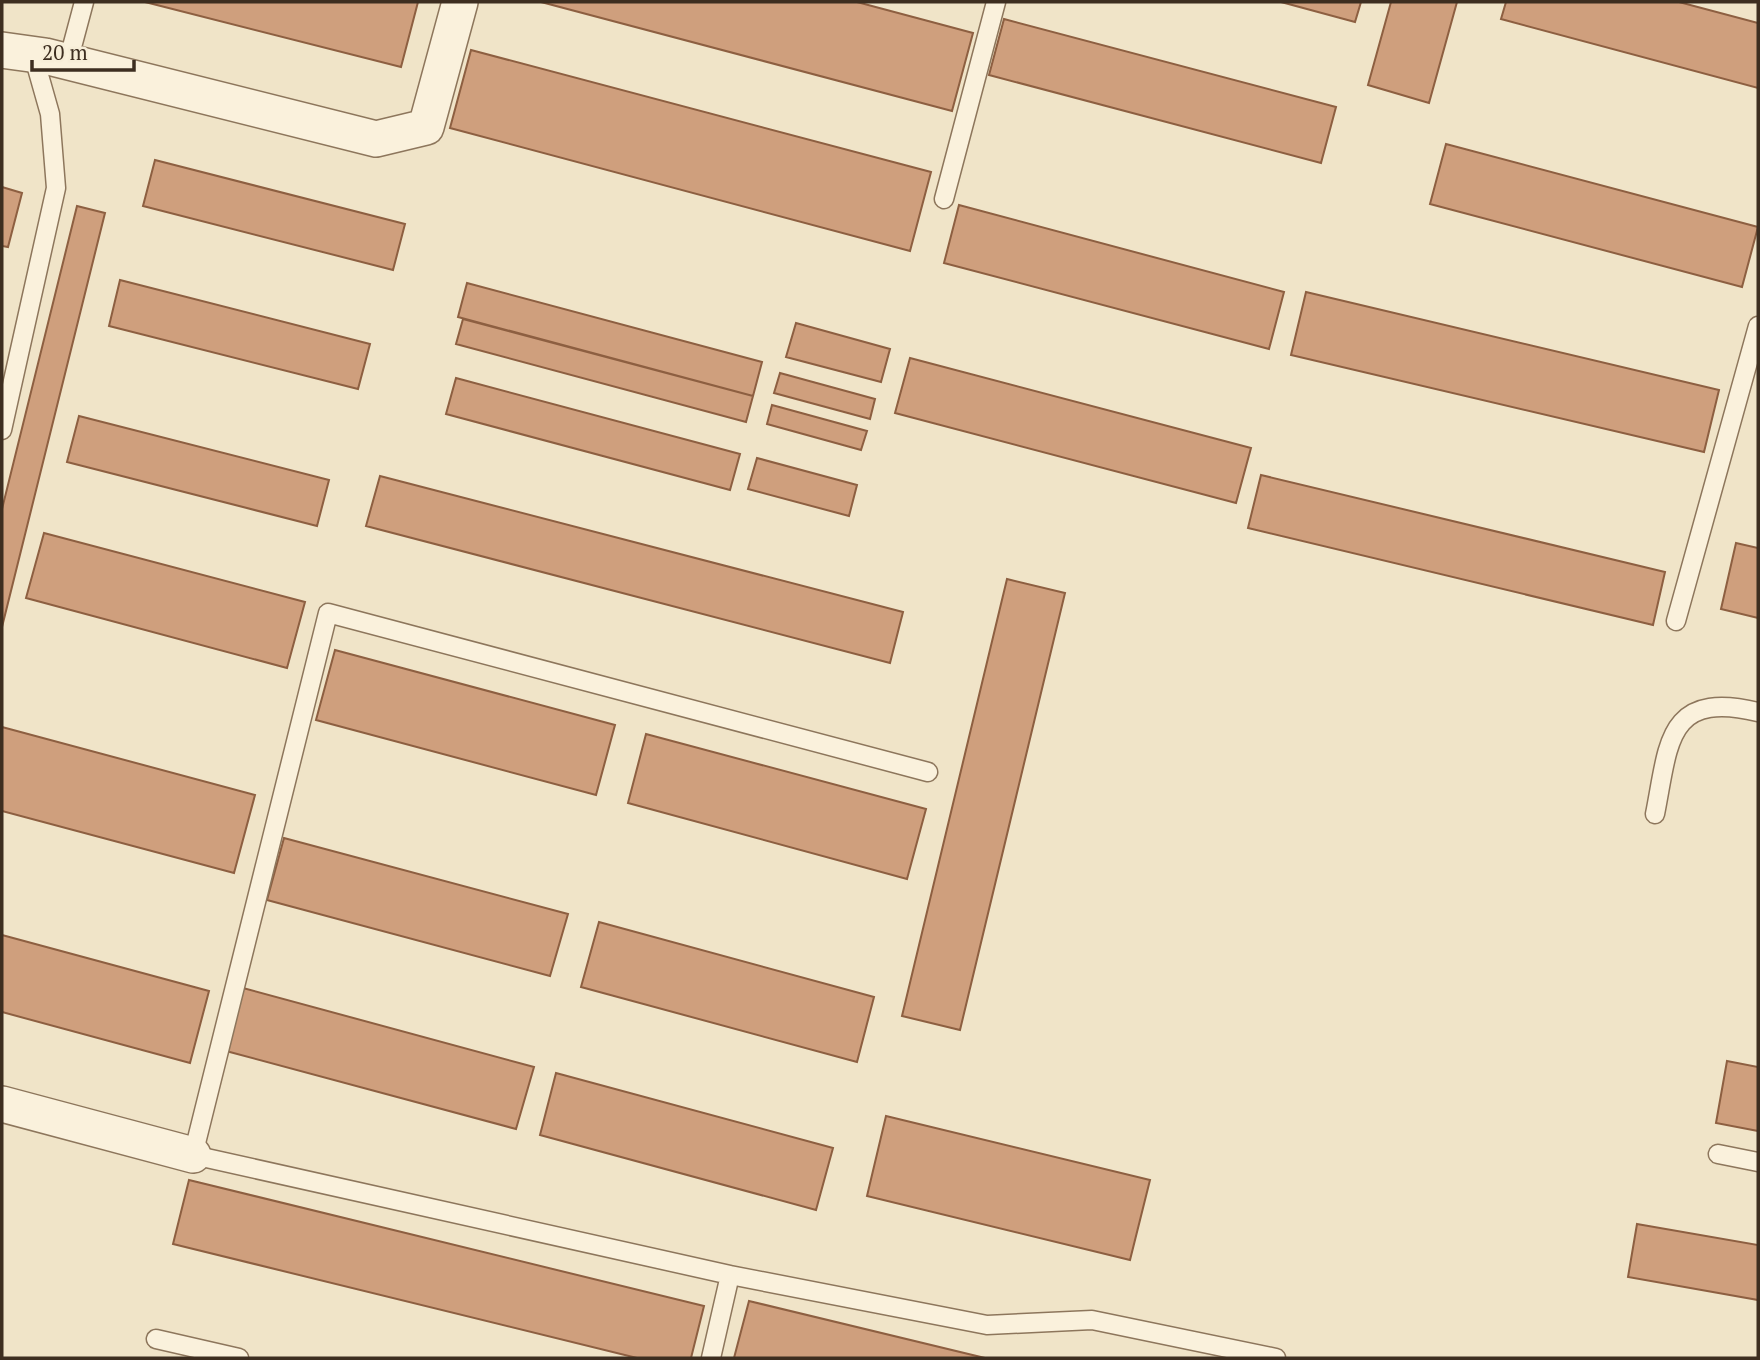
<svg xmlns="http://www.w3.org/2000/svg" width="1760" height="1360" font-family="'PT Serif',serif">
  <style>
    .building { fill: #cf9f7d; stroke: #8d5f41; stroke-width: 2 }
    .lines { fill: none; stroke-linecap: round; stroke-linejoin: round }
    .lane-casing { stroke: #8d765c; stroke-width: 21 }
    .street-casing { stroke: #8d765c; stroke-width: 38 }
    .lane { stroke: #faf1dc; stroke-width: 18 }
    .street { stroke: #faf1dc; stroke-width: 35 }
  </style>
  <rect width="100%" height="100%" fill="#f0e4c8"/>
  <path class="building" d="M145,2H418L401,67Z
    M541,2H857L973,33L952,111Z
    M1281,2H1361L1355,22Z
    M1391,2H1457L1429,103L1368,85Z
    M1506,2H1679L1758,23V88L1501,19Z
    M1004,19L1336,107L1321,163L989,75Z
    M471,50L931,172L910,251L450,128Z
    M1446,144L1758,227L1742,287L1430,204Z
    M155,160L405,224L393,270L143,206Z
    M2,187L22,193L8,247L2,246Z
    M959,205L1284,292L1269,349L944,263Z
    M77,206L105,213L2,627V509Z
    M120,280L370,344L358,389L109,326Z
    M467,283L762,362L753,396L458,317Z
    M1306,292L1719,390L1704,452L1291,355Z
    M463,319L753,396L746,422L456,344Z
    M796,323L890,349L881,382L786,357Z
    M910,358L1251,448L1236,503L895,413Z
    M780,373L875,399L870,419L774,393Z
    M456,378L740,454L730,490L446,414Z
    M772,405L867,431L861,450L767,424Z
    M79,416L329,480L317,526L67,462Z
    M757,458L857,485L849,516L748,489Z
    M1261,475L1665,572L1653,625L1248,528Z
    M380,476L903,612L890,663L366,526Z
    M44,533L305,602L287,668L26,598Z
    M1736,543L1758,548V618L1721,609Z
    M1007,579L1065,593L960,1030L902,1016Z
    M335,650L615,725L596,795L316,720Z
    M2,727L255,795L234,873L2,811Z
    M646,734L926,809L907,879L628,803Z
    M284,838L568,914L550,976L267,900Z
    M599,922L874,997L857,1062L581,987Z
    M2,935L209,991L190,1063L2,1012Z
    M243,988L534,1067L516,1129L226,1051Z
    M1727,1061L1758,1067V1131L1716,1123Z
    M556,1073L833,1148L816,1210L540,1135Z
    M886,1116L1150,1180L1130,1260L867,1196Z
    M189,1180L704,1306L691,1358H637L173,1244Z
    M1637,1224L1758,1245V1300L1628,1277Z
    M749,1301L985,1358H734Z"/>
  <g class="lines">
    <defs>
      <path id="lane" d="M68,62L84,2
        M944,199L996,2
        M2,430L56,188L50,114L33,54
        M1676,621L1758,326
        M928,772L328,613L193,1155L730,1275L987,1325L1092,1320L1276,1358
        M1655,814C1669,744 1666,690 1758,712
        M1718,1154L1758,1162
        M156,1339L239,1358
        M711,1358L730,1275"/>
      <path id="street" d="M2,50L45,56L376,139L426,127L460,2
        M2,1104L193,1155"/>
    </defs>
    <use href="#lane" class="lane-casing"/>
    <use href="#street" class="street-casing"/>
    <use href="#lane" class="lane"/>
    <use href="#street" class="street"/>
  </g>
  <rect width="1760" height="1360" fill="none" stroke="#3d2e20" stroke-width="7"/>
  <path d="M32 60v10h102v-10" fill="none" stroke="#3d2e20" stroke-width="3.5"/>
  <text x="42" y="60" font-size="21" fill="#3d2e20" stroke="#f7eed8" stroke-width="5" paint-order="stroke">20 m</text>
</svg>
